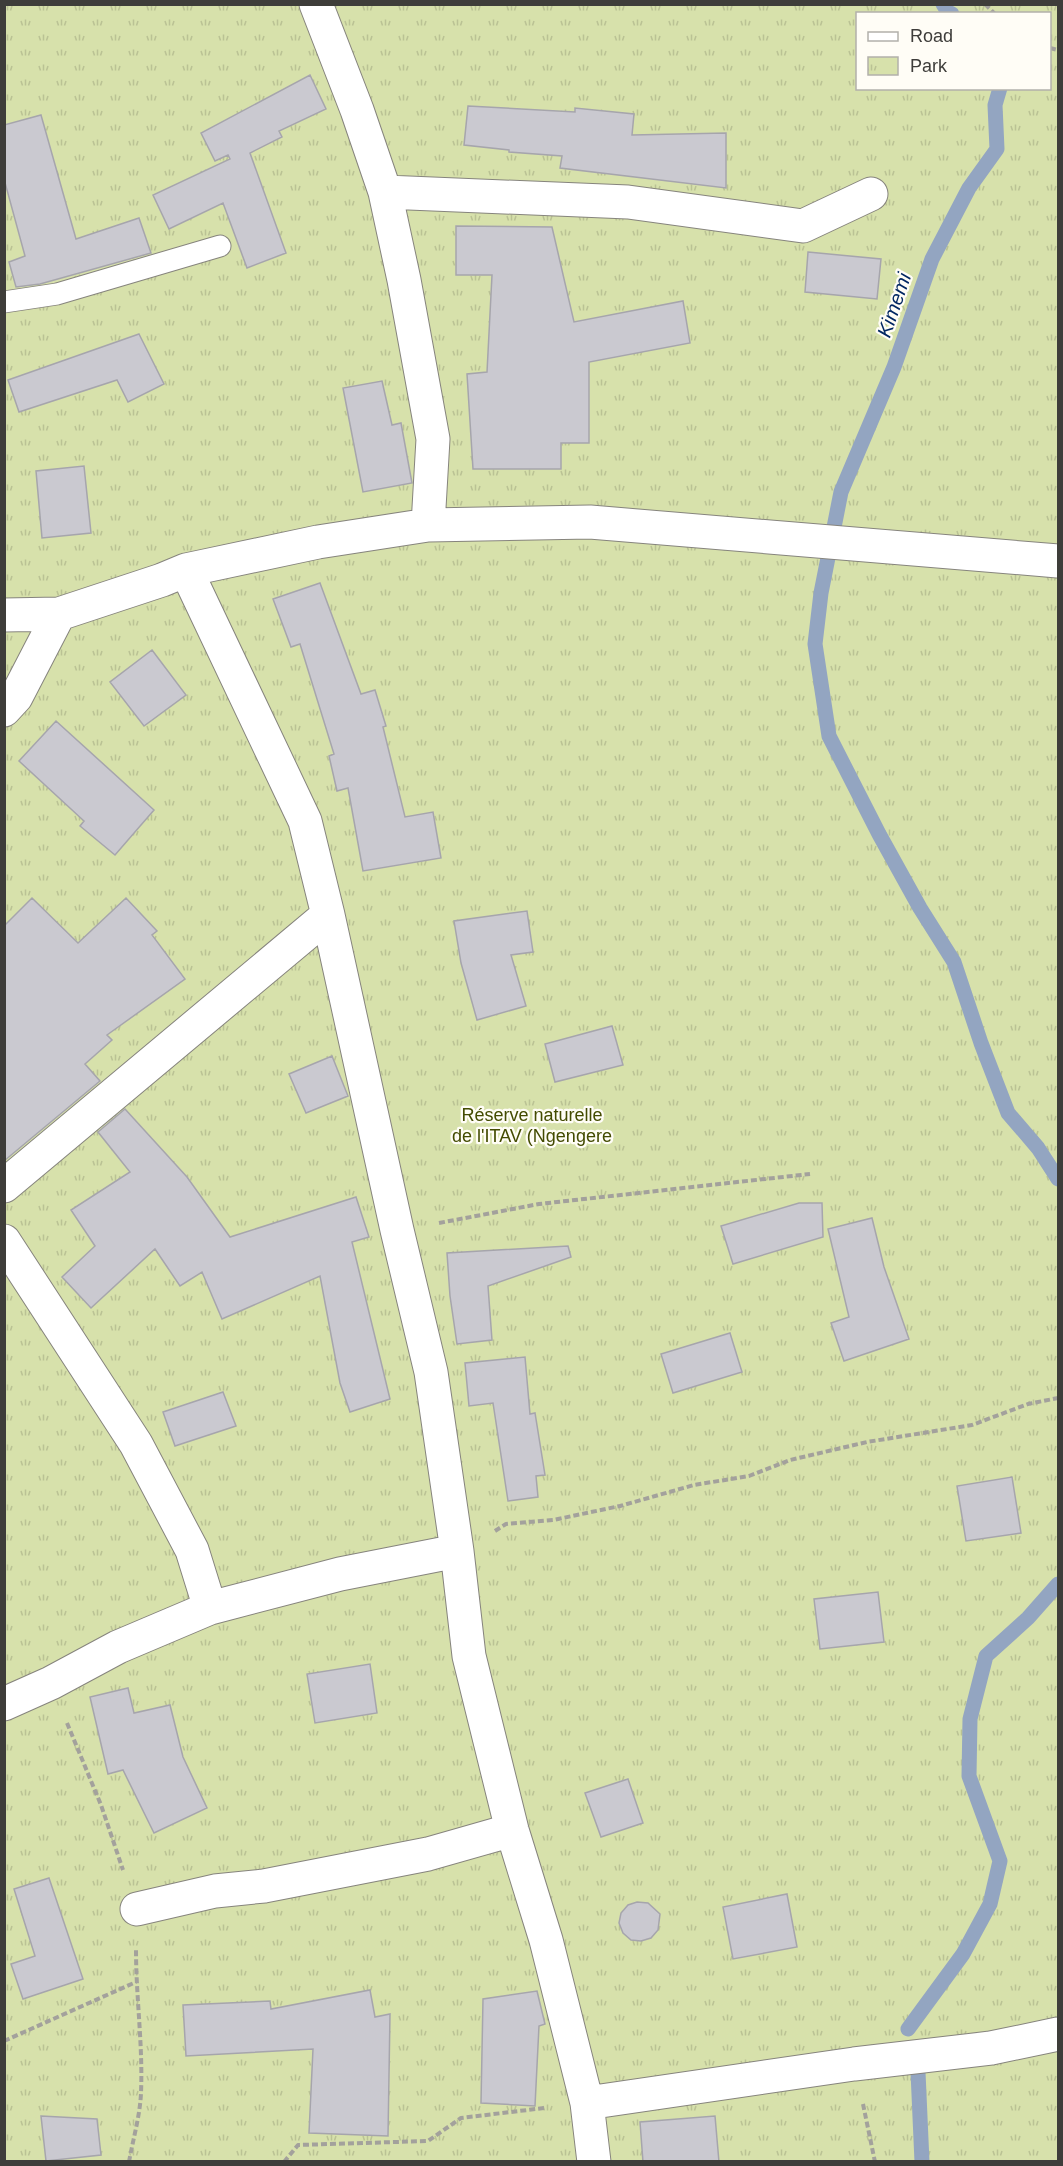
<svg xmlns="http://www.w3.org/2000/svg" width="1063" height="2166" font-family="Helvetica,sans-serif">
  <style>
    .park { fill: url(#park-tufts); fill-rule: evenodd }
    .lines { fill: none; stroke-linecap: round; stroke-linejoin: round }
    .stream { stroke: #93a5c1; stroke-width: 15 }
    .building { fill: #cac9d0; stroke: #a6a5ac; stroke-width: 1.5 }
    .lane-casing { stroke: #86847d; stroke-width: 23 }
    .street-casing { stroke: #86847d; stroke-width: 35 }
    .path { stroke: #a3a19c; stroke-width: 4; stroke-dasharray: 6 3; stroke-linecap: butt }
    .lane { stroke: #fff; stroke-width: 21 }
    .street { stroke: #fff; stroke-width: 33 }
    .labels { text-anchor: middle; stroke-width: 4.5; stroke-linejoin: round; paint-order: stroke }
    .park-label { font-size: 18px; fill: #434b01; stroke: #fffdf6 }
    .water-label { font-size: 20px; font-style: italic; fill: #022762; stroke: #fffdf6 }
  </style>
  <defs>
    <pattern id="park-tufts" width="24" height="20" patternUnits="userSpaceOnUse" patternTransform="scale(1.5)"><rect width="24" height="20" fill="#d7e1ab"/><path d="M3 7l-1-3M5 7V3M7 7l1-3M15 17l-1-3M17 17v-4M19 17l1-3" fill="none" stroke="#bac294"/></pattern>
  </defs>
  <rect width="100%" height="100%" fill="#f2efe8"/>
  <path class="park" d="M5,5H1058V2161H5ZM858,14H1050V88H858Z"/>
  <g class="lines">
    <path class="stream" d="M943,4L948,12L952,14
      M1000,88L995,105L997,149L969,188L932,259L894,367L841,492L821,593L815,644L829,736L879,834L920,908L954,962L981,1043L1008,1113L1038,1148L1058,1179
      M908,2029L963,1954L990,1904L1000,1861L969,1776L970,1719L986,1656L1028,1618L1058,1584
      M918,2072L922,2162"/>
  </g>
  <path class="building" d="M310,75L326,109L279,131L282,137L250,153L286,253L247,268L223,203L169,229L153,195L230,159L228,155L215,161L201,133Z
    M468,106L575,112V108L634,114L632,135L726,133V188L560,168L562,156L509,152V150L464,145Z
    M41,115L76,239L139,218L151,253L40,284L16,287L9,262L25,256L4,179V125Z
    M456,226L552,227L574,322L683,301L690,343L589,362V443H561V469H473L467,374L487,372L492,275H456Z
    M808,252L881,259L877,299L805,292Z
    M139,334L164,384L128,402L117,380L19,412L8,380Z
    M382,381L392,425L401,423L412,483L363,492L343,388Z
    M84,466L91,533L42,538L36,471Z
    M320,583L361,694L375,690L386,726L383,727L405,817L433,812L441,858L363,871L348,788L337,791L329,756L334,754L300,644L291,647L273,599Z
    M152,650L186,695L144,726L110,682Z
    M56,721L154,810L115,855L80,826L84,821L19,761Z
    M32,898L78,943L126,898L157,931L152,935L185,979L107,1035L112,1040L85,1064L100,1081L4,1161V926Z
    M527,911L533,952L511,955L526,1006L477,1020L461,963L454,921Z
    M612,1026L623,1065L555,1082L545,1044Z
    M332,1056L348,1096L306,1113L289,1074Z
    M125,1109L187,1177L230,1237L356,1197L369,1237L352,1242L390,1399L350,1412L340,1383L320,1276L222,1319L202,1272L180,1286L155,1249L91,1308L62,1277L95,1246L71,1210L130,1172L98,1132Z
    M799,1203H822L823,1237L733,1264L721,1226Z
    M872,1218L884,1267L909,1339L844,1361L831,1323L849,1317L828,1229Z
    M568,1246L571,1257L488,1286L492,1340L457,1344L450,1296L447,1253Z
    M730,1333L742,1372L673,1393L661,1354Z
    M525,1357L530,1414L535,1413L545,1475L536,1476L538,1497L508,1501L493,1403L469,1406L465,1363Z
    M223,1392L236,1426L175,1446L163,1412Z
    M1012,1477L1021,1533L966,1541L957,1486Z
    M878,1592L884,1642L820,1649L814,1599Z
    M370,1664L377,1713L315,1723L307,1674Z
    M128,1688L134,1713L170,1705L183,1757L207,1808L154,1833L123,1770L108,1774L90,1697Z
    M628,1779L643,1823L601,1837L585,1793Z
    M49,1878L83,1979L23,1999L11,1964L35,1956L14,1889Z
    M787,1894L797,1947L733,1959L723,1907Z
    M637,1902L648,1903L660,1914L658,1930L651,1938L641,1941L631,1940L623,1933L619,1923L621,1913L628,1905Z
    M370,1990L375,2017L390,2014L388,2136L309,2133L313,2049L186,2056L183,2005L270,2001L271,2009Z
    M537,1991L545,2024L539,2026L535,2106L481,2103L483,1999Z
    M41,2116L97,2119L101,2155L46,2161Z
    M715,2116L719,2162H643L640,2122Z"/>
  <g class="lines">
    <defs>
      <path id="lane" d="M4,302L57,294L220,246"/>
      <path id="street" d="M316,4L357,110L385,192L404,280L433,439L428,525
        M385,192L628,202L803,226L871,194
        M186,570L305,821L328,915L397,1230L431,1372L457,1551L469,1656L512,1830L546,1940L587,2103L594,2162
        M4,615L59,614L162,580L186,570L318,542L428,525L590,522L1058,561
        M4,710L16,697L59,614
        M4,1186L328,915
        M4,1241L136,1444L192,1550L210,1608
        M4,1704L51,1683L118,1647L210,1608L340,1574L457,1551
        M137,1909L215,1891L264,1886L428,1854L512,1830
        M587,2103L854,2064L991,2048L1058,2034"/>
    </defs>
    <use href="#lane" class="lane-casing"/>
    <use href="#street" class="street-casing"/>
    <path class="path" d="M985,4L995,14
      M1050,48L1058,50
      M439,1223L539,1204L810,1174
      M495,1531L506,1524L553,1520L620,1506L694,1485L749,1476L790,1460L867,1442L972,1425L1028,1404L1058,1398
      M67,1723L101,1805L123,1870
      M4,2041L136,1982
      M863,2104L875,2162
      M129,2162C133,2139 140,2116 141,2093C143,2045 136,1998 136,1950
      M284,2162L298,2145L428,2141L461,2118L544,2108"/>
    <use href="#lane" class="lane"/>
    <use href="#street" class="street"/>
  </g>
  <g class="labels">
    <g class="park-label">
      <text x="532" y="1121">Réserve naturelle<tspan x="532" dy="21">de l'ITAV (Ngengere</tspan></text>
    </g>
    <g class="water-label">
      <text transform="translate(894 305) rotate(-71)" y="7">Kimemi</text>
    </g>
  </g>
  <rect width="1063" height="2166" fill="none" stroke="#3e3d3a" stroke-width="12"/>
  <rect x="856" y="12" width="195" height="78" fill="#fffdf6" stroke="#b2b0ab" stroke-width="1.5"/>
  <rect x="868" y="32" width="30" height="9" fill="#ffffff" stroke="#b2b0ab" stroke-width="1.5"/>
  <text x="910" y="42" font-size="18" fill="#3e3d3a">Road</text>
  <rect x="868" y="57" width="30" height="18" fill="url(#park-tufts)" stroke="#b2b0ab" stroke-width="1.5"/>
  <text x="910" y="72" font-size="18" fill="#3e3d3a">Park</text>
</svg>
